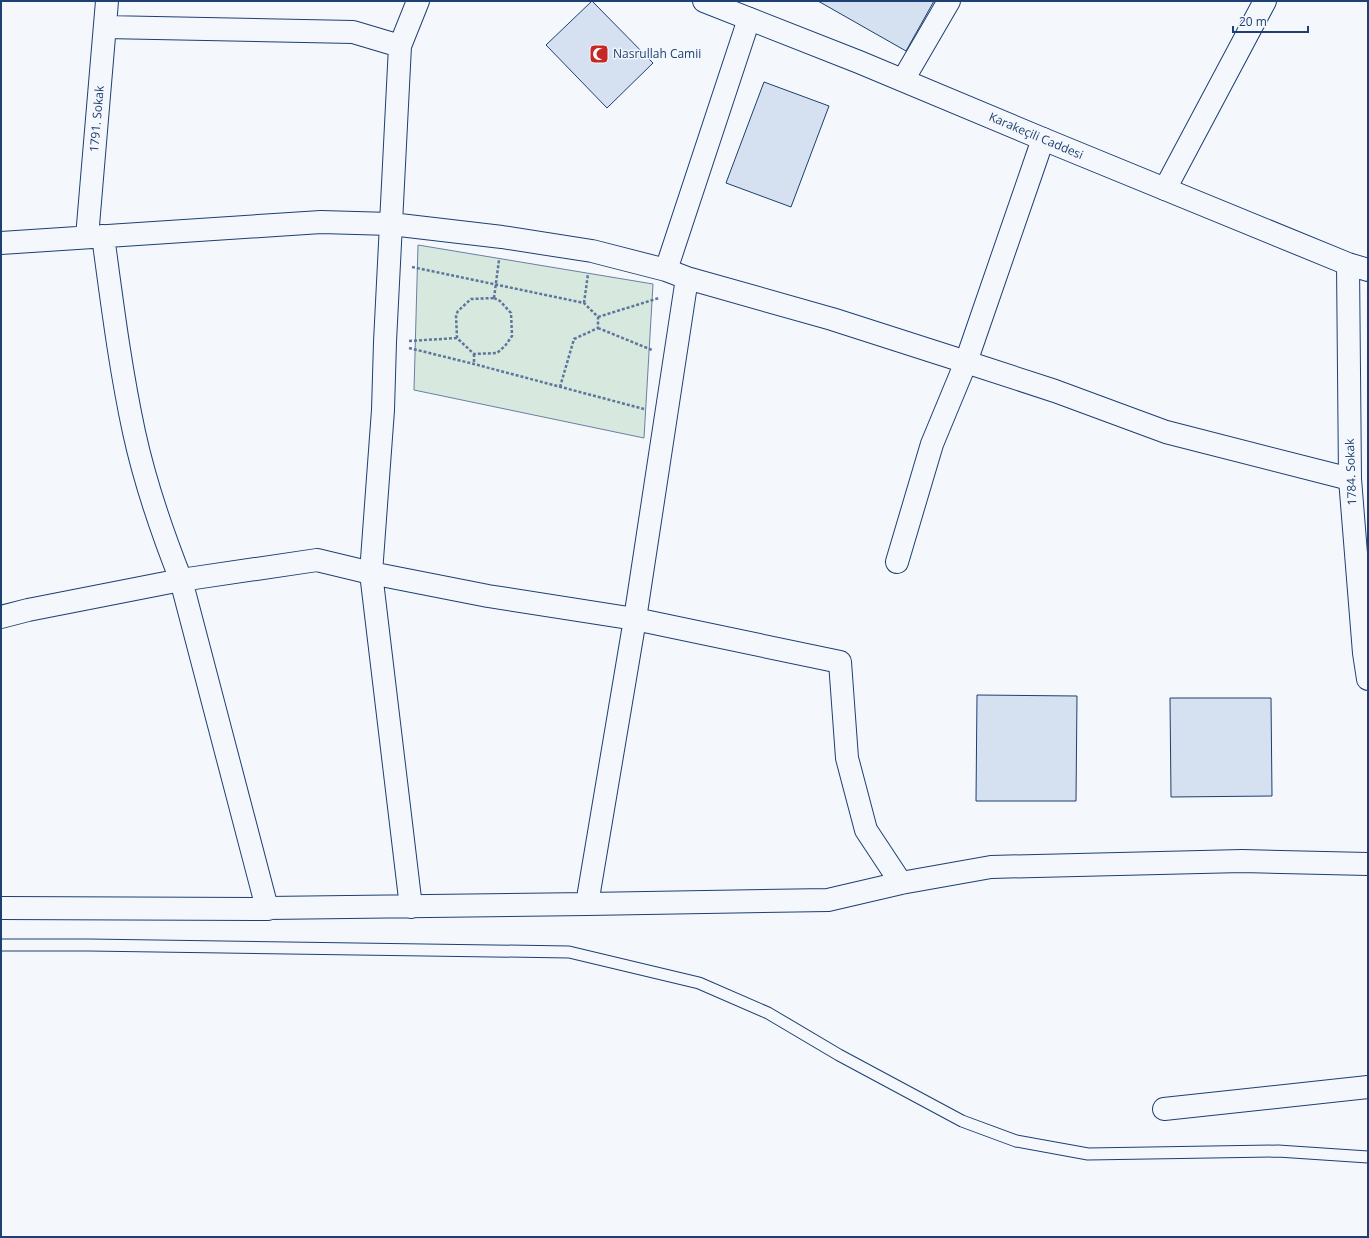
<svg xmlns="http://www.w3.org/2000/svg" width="1369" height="1238" font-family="'Open Sans',sans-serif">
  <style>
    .green { fill: #d7e8df; stroke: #687fa3 }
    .building { fill: #d5e0f0; stroke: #1d3f73 }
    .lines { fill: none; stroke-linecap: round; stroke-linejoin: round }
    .lane-casing { stroke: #1d3f73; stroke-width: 13 }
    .street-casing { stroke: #1d3f73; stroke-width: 24 }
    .secondary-casing { stroke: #1d3f73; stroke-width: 24 }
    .path { stroke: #5e769c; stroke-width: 2.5; stroke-dasharray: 3 2; stroke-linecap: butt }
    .lane { stroke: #f4f7fb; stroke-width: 11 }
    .street { stroke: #f4f7fb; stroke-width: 22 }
    .secondary { stroke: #f4f7fb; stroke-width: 22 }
    .labels { text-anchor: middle; stroke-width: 3; stroke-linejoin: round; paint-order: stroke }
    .poi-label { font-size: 12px; fill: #1d3f73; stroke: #f4f7fb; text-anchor: start }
    .street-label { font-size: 12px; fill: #1d3f73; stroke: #f4f7fb }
  </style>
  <rect width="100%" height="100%" fill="#f4f7fb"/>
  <path class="green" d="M418,245L653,284L644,438L414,390Z"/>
  <path class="building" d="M592,1L653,63L607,108L546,45Z
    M818,1H934L906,51Z
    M764,82L829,106L791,207L726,183Z
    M977,695L1077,696L1076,801H976Z
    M1170,698H1271L1272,796L1171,797Z"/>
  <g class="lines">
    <defs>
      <path id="lane" d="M1,945H89L569,952L699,983L768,1013L839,1055L962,1121L1016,1141L1088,1154L1278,1151L1368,1157"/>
      <path id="street" d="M105,27L353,32L400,46
        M903,80L949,1
        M1165,189L1265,1
        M103,236C112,302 120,367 134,432C145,483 162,532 181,580L267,908
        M87,237L107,1
        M1,243L321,222L391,224L502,237L592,251L666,270L687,278L832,319L966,362L1055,391L1166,432L1350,479
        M666,270L749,19
        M897,562L932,444L966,362L1043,139
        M1,617L28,610L181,580L317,560L371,573L488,596L635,619L840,662L847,758L866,830L901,883
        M587,904L635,619L687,278
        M411,907L371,573L383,410L385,342L400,46L418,1
        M1,908L268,909L267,908L587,904L828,900L901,883L991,867L1242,861L1368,864
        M1164,1109L1368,1087"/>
      <path id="secondary" d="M704,1L859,62L1043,139L1348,264L1368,270
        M1348,264L1350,479L1364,653L1368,679"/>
    </defs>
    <use href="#lane" class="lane-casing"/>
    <use href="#street" class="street-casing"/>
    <use href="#secondary" class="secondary-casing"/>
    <path class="path" d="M412,267L584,303L598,317V328L574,339L560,387
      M494,298L500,301L511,313L512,336L505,346L497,353L474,354L457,338L456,315L458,311L471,299Z
      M494,298L499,260
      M584,303L588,274
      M598,317L659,298
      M598,328L652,350
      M409,341L457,338
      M409,348L474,364L644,409
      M474,354V364"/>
    <use href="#lane" class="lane"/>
    <use href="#street" class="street"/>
    <use href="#secondary" class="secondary"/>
  </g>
  <defs>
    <symbol id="mosque-square" viewBox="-11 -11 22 22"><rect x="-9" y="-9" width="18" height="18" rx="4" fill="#c62828" stroke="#f4f7fb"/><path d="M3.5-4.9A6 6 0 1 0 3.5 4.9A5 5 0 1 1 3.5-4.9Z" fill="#fff"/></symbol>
  </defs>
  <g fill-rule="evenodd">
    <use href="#mosque-square" x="588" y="43" width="22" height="22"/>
  </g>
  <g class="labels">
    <g class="poi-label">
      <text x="613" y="58">Nasrullah Camii</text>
    </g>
    <g class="street-label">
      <text transform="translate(97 119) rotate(-85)" y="4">1791. Sokak</text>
      <text transform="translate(1036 136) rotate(23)" y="4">Karakeçili Caddesi</text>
      <text transform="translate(1351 472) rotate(-92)" y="4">1784. Sokak</text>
    </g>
  </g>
  <rect width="1369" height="1238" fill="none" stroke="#1d3f73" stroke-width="4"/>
  <path d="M1233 26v6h75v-6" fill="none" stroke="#1d3f73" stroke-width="2"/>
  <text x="1239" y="26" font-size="12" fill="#1d3f73" stroke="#f4f7fb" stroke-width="3" paint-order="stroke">20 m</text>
</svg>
